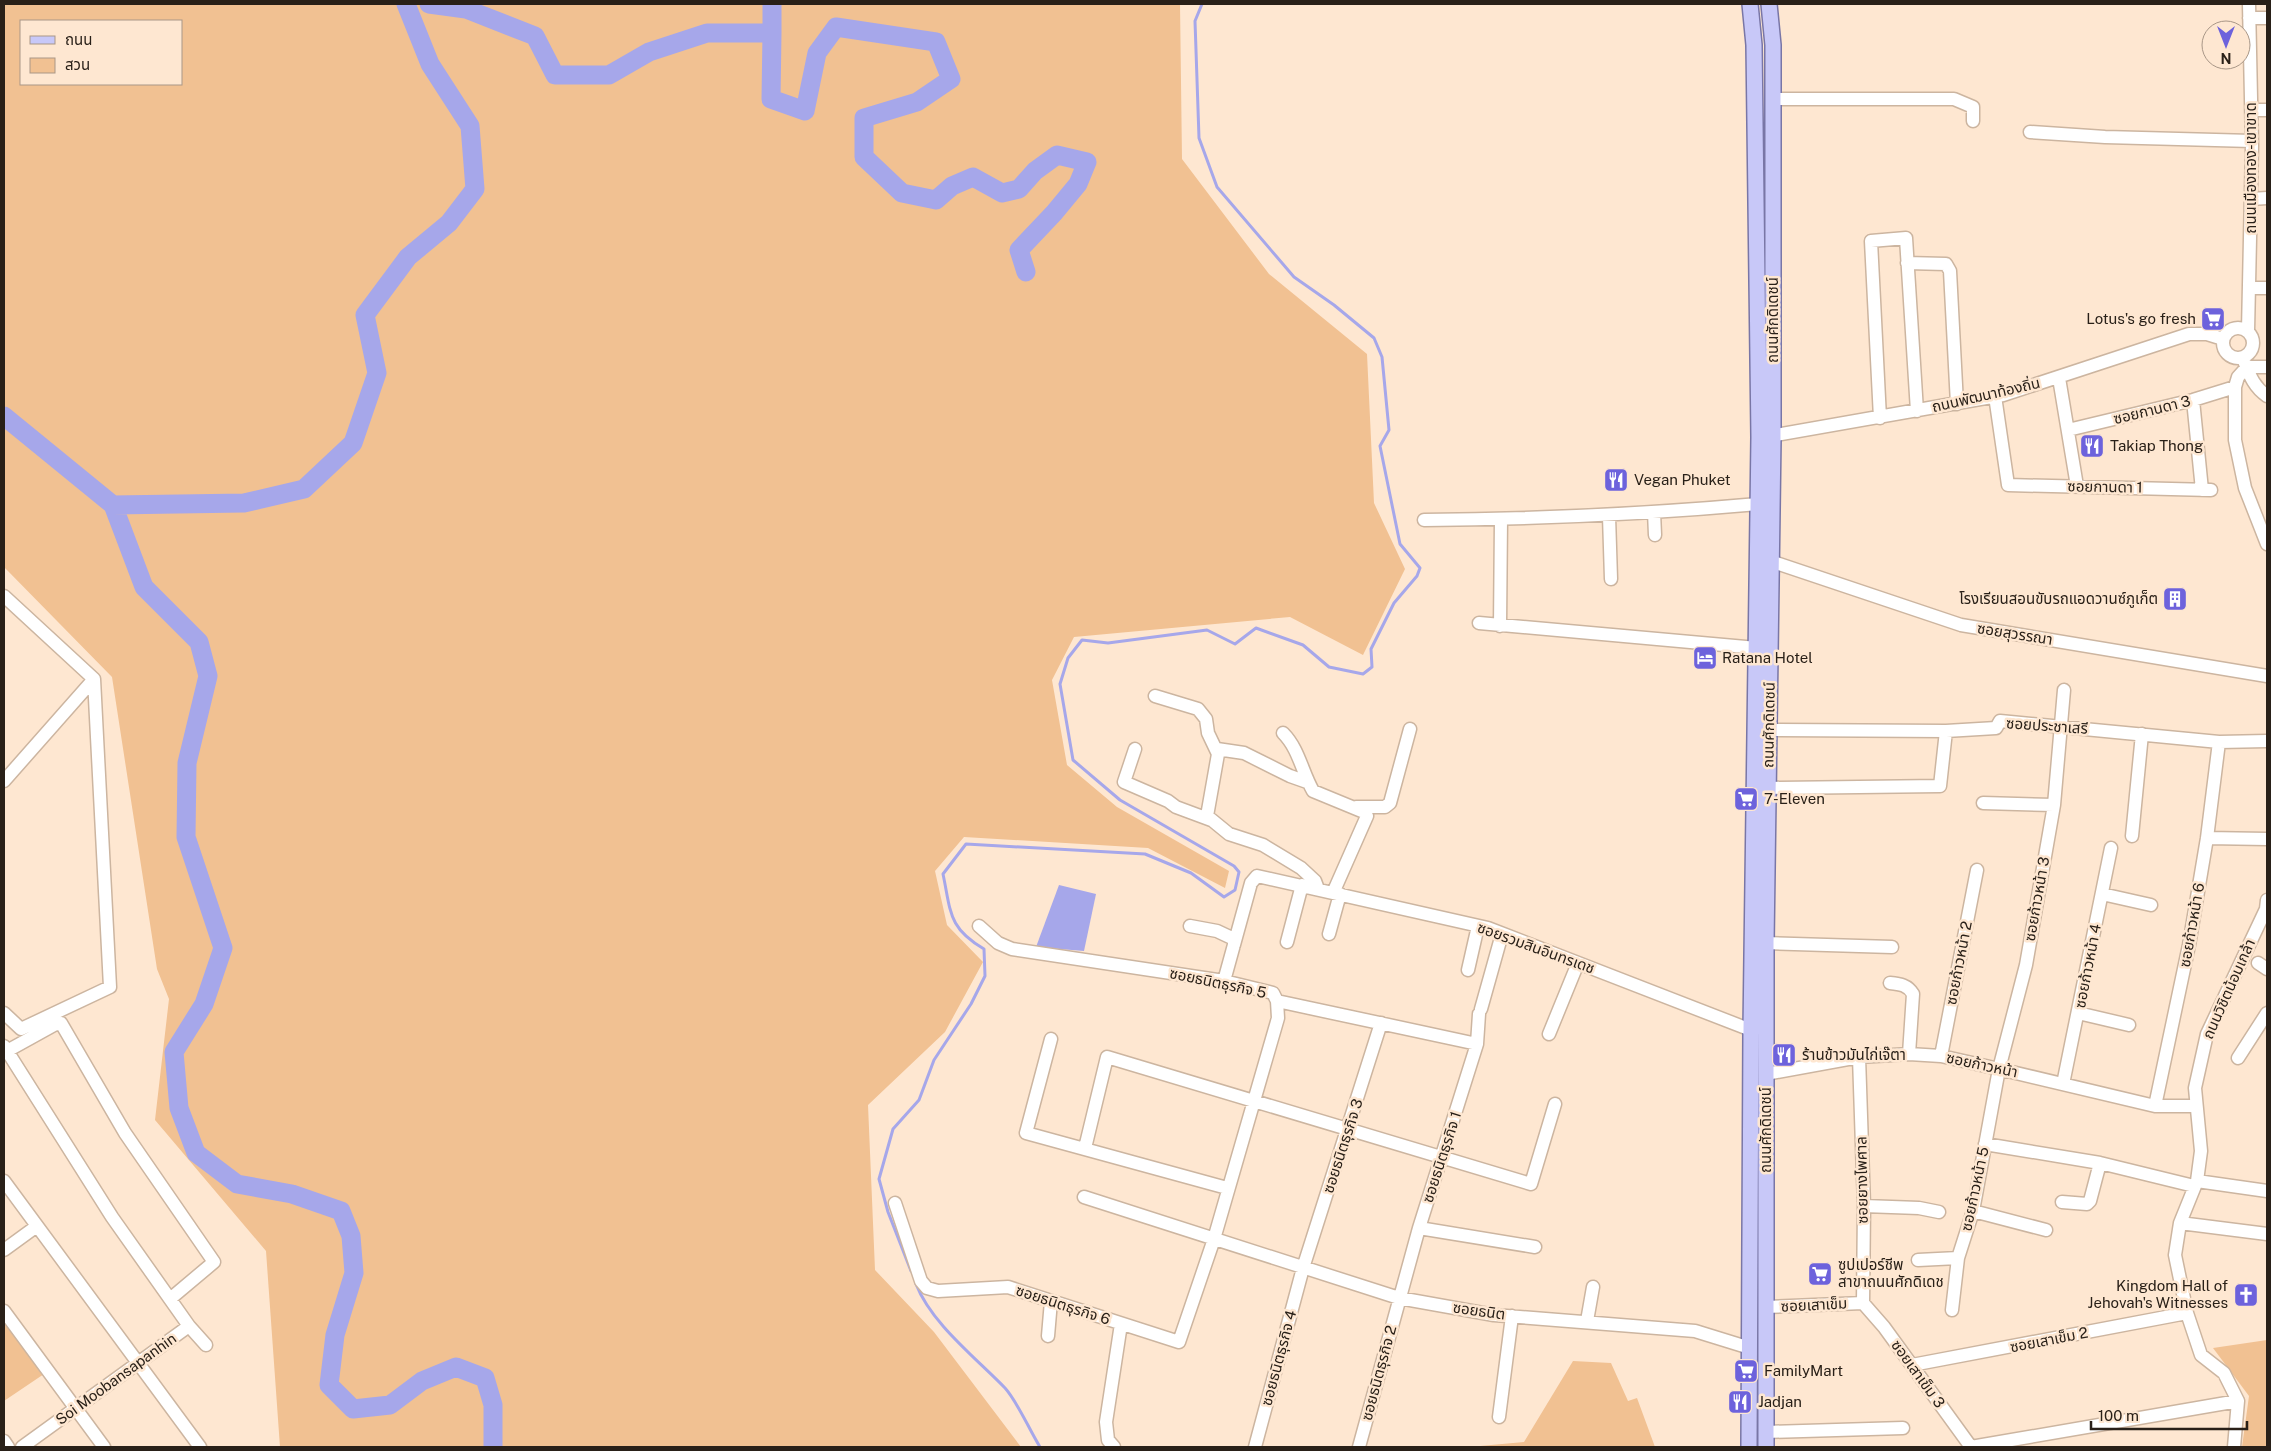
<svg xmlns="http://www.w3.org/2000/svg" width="2271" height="1451" font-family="'Public Sans','Noto Sans Thai',sans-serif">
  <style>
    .green { fill: #f1c192; fill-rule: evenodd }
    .water { fill: #a6a7ea }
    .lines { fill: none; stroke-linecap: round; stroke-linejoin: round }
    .stream { stroke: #a6a7ea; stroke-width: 3 }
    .river { stroke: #a6a7ea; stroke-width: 19 }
    .minor-casing { stroke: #ccb5a0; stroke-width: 15 }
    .major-casing { stroke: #7976a6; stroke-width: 18 }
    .minor { stroke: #fff; stroke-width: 12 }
    .major { stroke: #c8c8f8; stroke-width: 15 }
    .labels { text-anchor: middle; stroke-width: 5; stroke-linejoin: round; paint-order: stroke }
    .street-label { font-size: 15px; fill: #292018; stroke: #fee7d1 }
    .poi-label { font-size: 15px; fill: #292018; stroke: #fee7d1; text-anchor: start }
  </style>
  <rect width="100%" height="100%" fill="#fee7d1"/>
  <path class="green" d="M4,4H1180L1182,159L1269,274L1367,354L1374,503L1405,569L1363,655L1290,617L1074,637L1052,680L1067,765L1117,807L1229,871L1225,888L1148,848L964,837L935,871L947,925L983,962L945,1032L868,1105L875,1270L934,1332L1021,1447H280L266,1251L155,1120L169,999L157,969L112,677L4,567ZM21,21H181V84H21Z
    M4,1320L44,1374L4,1401Z
    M2267,1340V1447H2242L2249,1396L2213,1348Z
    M1573,1361L1611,1363L1628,1401L1637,1398L1655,1447H1469L1524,1442Z"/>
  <path class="water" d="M1059,885L1096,894L1084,951L1036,947Z"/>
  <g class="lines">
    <path class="stream" d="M911,1271L888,1212L879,1179L893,1129L919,1100L934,1060L971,1004L985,976L984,949C948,928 951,912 943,874L966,844L1145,854L1191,873L1224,897L1235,890L1239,872L1234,866L1120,800L1073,760L1060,684L1068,658L1082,640L1108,643L1207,630L1235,644L1256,628L1303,645L1329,667L1363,674L1372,667L1371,649L1394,603L1417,576L1420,568L1400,544L1380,446L1389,430L1382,357L1374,338L1334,305L1294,277L1217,187L1199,138L1195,21L1202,4
      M916,1284C931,1323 976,1358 1005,1388C1017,1401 1030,1431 1040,1447"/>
    <path class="river" d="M429,4L466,9L535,36L555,75H609L649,52L707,33H772L771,99L805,111L817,53L836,27L936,42L951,79L917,102L864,118V157L902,193L936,200L952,186L973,177L1002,193L1019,189L1035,171L1057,155L1087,162L1078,184L1054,213L1019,250L1026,272
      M772,4V33
      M4,416L113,505L144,587L199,642L208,676L187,763L186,837L223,948L204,1004L174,1052L179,1108L196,1153L237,1184L292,1194L341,1211L351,1236L354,1273L335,1335L329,1385L353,1409L390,1405L422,1381L456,1367L485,1378L493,1405V1447
      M113,505L244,503L304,489L353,443L377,373L365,315L408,257L449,223L475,189L470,126L430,64L406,4"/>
    <defs>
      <path id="minor" d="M2249,18H2267
        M1773,99H1954L1973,107V121
        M2252,110H2267
        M2030,132L2105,137L2252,141
        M2251,199L2267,198
        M1907,263L1946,264L1950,271L1957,404
        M2250,288H2267
        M2223 343a15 15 0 1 1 30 0a15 15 0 1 1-30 0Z
        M2248,331L2252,146L2249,4
        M2244,361C2250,376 2254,387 2267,396
        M2267,367H2247L2238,377L2235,387V440L2245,488L2267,544
        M2059,378L2077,486
        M1995,396L2008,485L2211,490
        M2193,400L2202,490
        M1880,418L1871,241L1906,238L1917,411
        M2068,430L2193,400L2235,387
        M1765,437L2003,395L2189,334H2207L2223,339
        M1654,512L1655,535
        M1609,516L1611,579
        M1424,520C1536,519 1647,514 1758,504
        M1770,561L1961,625L2267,676
        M4,596L94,679L110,987L21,1029L4,1013
        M1479,623L1757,648
        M1500,626L1501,519
        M1155,696L1198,709L1206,719L1208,733L1218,754L1207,816L1229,834L1263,845L1301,868L1315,881L1318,889
        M1769,730L1946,731L1996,728L2000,721L2219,742L2267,741
        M1283,733C1299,749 1302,772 1313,791L1364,812L1367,816L1333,893
        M1135,749L1124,782L1168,801L1176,807L1211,820
        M1217,749L1244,753L1290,776L1307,782
        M4,781L94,679
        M1768,788L1940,786L1946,731
        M1983,803L2054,805
        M1356,807H1385L1390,803L1410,729
        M2132,836L2142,734
        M2207,838L2267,839
        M2102,894L2151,905
        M1190,926L1217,931L1234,939V945
        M1329,934L1340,894
        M1287,942L1302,885
        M1766,943L1892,947
        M2258,963L2267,969
        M1468,970L1478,926
        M1224,981L1251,883L1257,876L1488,928L1751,1030
        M1890,983C1900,984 1908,985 1913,994L1909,1054
        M1277,1001L1477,1044
        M1481,1009L1502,934
        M2078,1013L2129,1025
        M1549,1034L1578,963
        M1051,1039L1026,1133L1227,1188
        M4,1046L112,1217L189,1326
        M7,1051L54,1025L61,1023L125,1133L214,1262L170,1299
        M1941,1056L1977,870
        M1859,1057L1864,1206L1863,1303
        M2238,1058L2267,1013
        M1766,1074L1859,1057L1909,1054L1941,1056L1999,1069L2155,1106H2196
        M2063,1084L2111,848
        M2155,1106L2189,945L2207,838L2219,742
        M1985,1144L2100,1163L2194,1186
        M1085,1148L1107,1057L1531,1184L1555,1104
        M4,1181L200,1447
        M2197,1181L2267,1191
        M1084,1197L1399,1298L1494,1315L1695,1331L1750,1348
        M2062,1202L2087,1204L2090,1201L2100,1163
        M895,1203L921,1281L927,1288L938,1291L1008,1287L1179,1342L1214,1239L1278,1018L1277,1001L1273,993L1224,981L1012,949L998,943L979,926
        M1864,1206L1919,1208L1939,1212
        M1973,1211L2046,1230
        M2180,1223L2267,1234
        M1419,1228L1535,1247
        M4,1250L37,1226
        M1918,1260L1958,1258
        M1863,1303L1884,1327L1971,1447L2238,1401
        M1765,1307L1863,1303
        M1952,1310L1958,1258L1973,1211L1999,1069L2026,965L2054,805L2064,690
        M4,1311L104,1447
        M1587,1321L1593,1287
        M1048,1336L1051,1301
        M1912,1365L2187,1313
        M1499,1417L1512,1316
        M1766,1432L1903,1428
        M4,1441L8,1447
        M22,1447L189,1326L206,1345
        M1114,1447L1108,1440L1106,1422L1121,1324
        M1255,1447L1303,1268L1381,1023
        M1359,1447L1419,1228L1477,1044L1479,1014
        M2234,1447L2238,1401L2224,1373L2201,1355L2187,1313L2175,1255L2180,1223L2197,1181L2201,1151L2195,1088L2207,1034L2266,909L2267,900"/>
      <path id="major" d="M1749,1447L1751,1030L1759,437L1754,45L1750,4
        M1766,1447V943L1773,438V45L1769,4"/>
    </defs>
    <use href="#minor" class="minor-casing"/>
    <use href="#major" class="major-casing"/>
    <use href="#minor" class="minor"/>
    <use href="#major" class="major"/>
  </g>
  <defs>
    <symbol id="supermarket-square" viewBox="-11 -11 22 22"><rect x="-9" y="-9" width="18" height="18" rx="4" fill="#6d62dc" stroke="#fee7d1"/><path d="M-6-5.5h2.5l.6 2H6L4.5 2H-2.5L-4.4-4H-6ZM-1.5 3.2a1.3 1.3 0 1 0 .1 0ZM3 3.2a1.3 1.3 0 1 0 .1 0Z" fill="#fff"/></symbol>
    <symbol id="restaurant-square" viewBox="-11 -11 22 22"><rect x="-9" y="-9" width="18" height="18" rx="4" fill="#6d62dc" stroke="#fee7d1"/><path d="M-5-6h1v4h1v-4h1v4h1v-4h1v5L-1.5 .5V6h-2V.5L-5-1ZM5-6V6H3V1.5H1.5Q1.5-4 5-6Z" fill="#fff"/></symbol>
    <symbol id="building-square" viewBox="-11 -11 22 22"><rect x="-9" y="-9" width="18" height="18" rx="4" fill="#6d62dc" stroke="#fee7d1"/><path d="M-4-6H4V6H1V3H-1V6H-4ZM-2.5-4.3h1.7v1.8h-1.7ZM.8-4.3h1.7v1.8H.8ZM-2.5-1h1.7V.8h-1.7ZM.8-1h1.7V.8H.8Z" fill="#fff"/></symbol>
    <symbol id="hotel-square" viewBox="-11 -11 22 22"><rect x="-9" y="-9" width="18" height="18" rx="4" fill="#6d62dc" stroke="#fee7d1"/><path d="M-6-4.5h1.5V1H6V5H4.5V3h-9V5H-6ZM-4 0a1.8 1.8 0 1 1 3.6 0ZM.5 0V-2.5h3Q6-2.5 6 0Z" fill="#fff"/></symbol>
    <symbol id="church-square" viewBox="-11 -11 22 22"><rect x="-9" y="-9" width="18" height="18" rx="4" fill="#6d62dc" stroke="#fee7d1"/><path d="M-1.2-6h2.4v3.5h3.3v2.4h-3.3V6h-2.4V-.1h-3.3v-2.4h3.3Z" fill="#fff"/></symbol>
  </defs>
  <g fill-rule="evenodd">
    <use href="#supermarket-square" x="2199" y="305" width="28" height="28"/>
    <use href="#restaurant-square" x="2078" y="432" width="28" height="28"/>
    <use href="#restaurant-square" x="1602" y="466" width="28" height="28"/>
    <use href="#building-square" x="2161" y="585" width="28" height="28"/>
    <use href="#hotel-square" x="1691" y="644" width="28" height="28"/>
    <use href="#supermarket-square" x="1732" y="785" width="28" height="28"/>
    <use href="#restaurant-square" x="1770" y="1041" width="28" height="28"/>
    <use href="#supermarket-square" x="1806" y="1260" width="28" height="28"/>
    <use href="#church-square" x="2232" y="1281" width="28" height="28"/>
    <use href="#supermarket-square" x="1732" y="1357" width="28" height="28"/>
    <use href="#restaurant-square" x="1726" y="1388" width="28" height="28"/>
  </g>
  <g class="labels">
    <g class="street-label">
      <text transform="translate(2251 168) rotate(-90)" y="5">ถนนเมืองทอง-เขาขาด</text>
      <text transform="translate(1773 320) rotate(-90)" y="5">ถนนศักดิเดชน์</text>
      <text transform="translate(1986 395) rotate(-13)" y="5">ถนนพัฒนาท้องถิ่น</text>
      <text transform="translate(2152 410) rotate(-14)" y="5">ซอยกานดา 3</text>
      <text transform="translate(2105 487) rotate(1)" y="5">ซอยกานดา 1</text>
      <text transform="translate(2015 634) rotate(9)" y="5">ซอยสุวรรณา</text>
      <text transform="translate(1769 725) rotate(-89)" y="5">ถนนศักดิเดชน์</text>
      <text transform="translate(2047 726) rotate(4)" y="5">ซอยประชาเสรี</text>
      <text transform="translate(2037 899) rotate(-80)" y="5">ซอยก้าวหน้า 3</text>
      <text transform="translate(2192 925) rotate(-80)" y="5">ซอยก้าวหน้า 6</text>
      <text transform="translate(1536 948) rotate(20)" y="5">ซอยรวมสินอินทรเดช</text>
      <text transform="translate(1959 963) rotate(-79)" y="5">ซอยก้าวหน้า 2</text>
      <text transform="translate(2088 966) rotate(-79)" y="5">ซอยก้าวหน้า 4</text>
      <text transform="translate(1218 983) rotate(12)" y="5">ซอยธนิตธุรกิจ 5</text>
      <text transform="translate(2229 989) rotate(-66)" y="5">ถนนวิชิตน้อมเกล้า</text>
      <text transform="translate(1982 1065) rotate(12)" y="5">ซอยก้าวหน้า</text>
      <text transform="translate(1766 1130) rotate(-90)" y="5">ถนนศักดิเดชน์</text>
      <text transform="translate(1343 1146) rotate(-72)" y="5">ซอยธนิตธุรกิจ 3</text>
      <text transform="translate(1442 1157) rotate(-72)" y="5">ซอยธนิตธุรกิจ 1</text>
      <text transform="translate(1862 1180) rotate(-91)" y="5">ซอยยางไพศาล</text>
      <text transform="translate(1975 1189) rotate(-78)" y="5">ซอยก้าวหน้า 5</text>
      <text transform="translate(1063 1305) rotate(18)" y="5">ซอยธนิตธุรกิจ 6</text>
      <text transform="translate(1814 1305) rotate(-3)" y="5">ซอยเสาเข็ม</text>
      <text transform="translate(1479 1311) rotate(8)" y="5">ซอยธนิต</text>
      <text transform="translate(2049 1340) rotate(-11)" y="5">ซอยเสาเข็ม 2</text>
      <text transform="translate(1279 1358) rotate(-75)" y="5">ซอยธนิตธุรกิจ 4</text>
      <text transform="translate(1379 1373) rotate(-75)" y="5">ซอยธนิตธุรกิจ 2</text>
      <text transform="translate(1918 1374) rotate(54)" y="5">ซอยเสาเข็ม 3</text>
      <text transform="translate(116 1379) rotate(-36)" y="5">Soi Moobansapanhin</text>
    </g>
    <g class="poi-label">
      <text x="2196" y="324" text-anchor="end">Lotus's go fresh</text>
      <text x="2110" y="451">Takiap Thong</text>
      <text x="1634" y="485">Vegan Phuket</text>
      <text x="2158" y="604" text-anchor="end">โรงเรียนสอนขับรถแอดวานซ์ภูเก็ต</text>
      <text x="1722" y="663">Ratana Hotel</text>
      <text x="1764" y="804">7-Eleven</text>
      <text x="1802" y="1060">ร้านข้าวมันไก่เจ๊ตา</text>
      <text x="1838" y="1270">ซูปเปอร์ชีพ<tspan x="1838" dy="17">สาขาถนนศักดิเดช</tspan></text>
      <text x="2228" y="1291" text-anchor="end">Kingdom Hall of<tspan x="2228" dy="17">Jehovah's Witnesses</tspan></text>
      <text x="1764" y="1376">FamilyMart</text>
      <text x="1758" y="1407">Jadjan</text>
    </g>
  </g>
  <rect width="2271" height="1451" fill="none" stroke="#292018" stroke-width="10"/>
  <rect x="20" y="20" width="162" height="65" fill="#fee7d1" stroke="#a99787"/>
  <rect x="30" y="36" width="25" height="8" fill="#c8c8f8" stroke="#a99787"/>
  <text x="65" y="45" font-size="15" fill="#292018">ถนน</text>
  <rect x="30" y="58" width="25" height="15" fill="#f1c192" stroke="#a99787"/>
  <text x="65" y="70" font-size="15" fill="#292018">สวน</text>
  <g transform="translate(2226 45) rotate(180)"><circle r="24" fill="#fee7d1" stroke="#a99787"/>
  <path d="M0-4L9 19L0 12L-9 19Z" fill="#6d62dc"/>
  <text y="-8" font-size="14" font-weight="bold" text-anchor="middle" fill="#292018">N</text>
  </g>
  <path d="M2091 1421v8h156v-8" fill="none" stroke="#292018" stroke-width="2.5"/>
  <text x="2098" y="1421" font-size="15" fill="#292018" stroke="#fee7d1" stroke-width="4" paint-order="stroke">100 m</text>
</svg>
